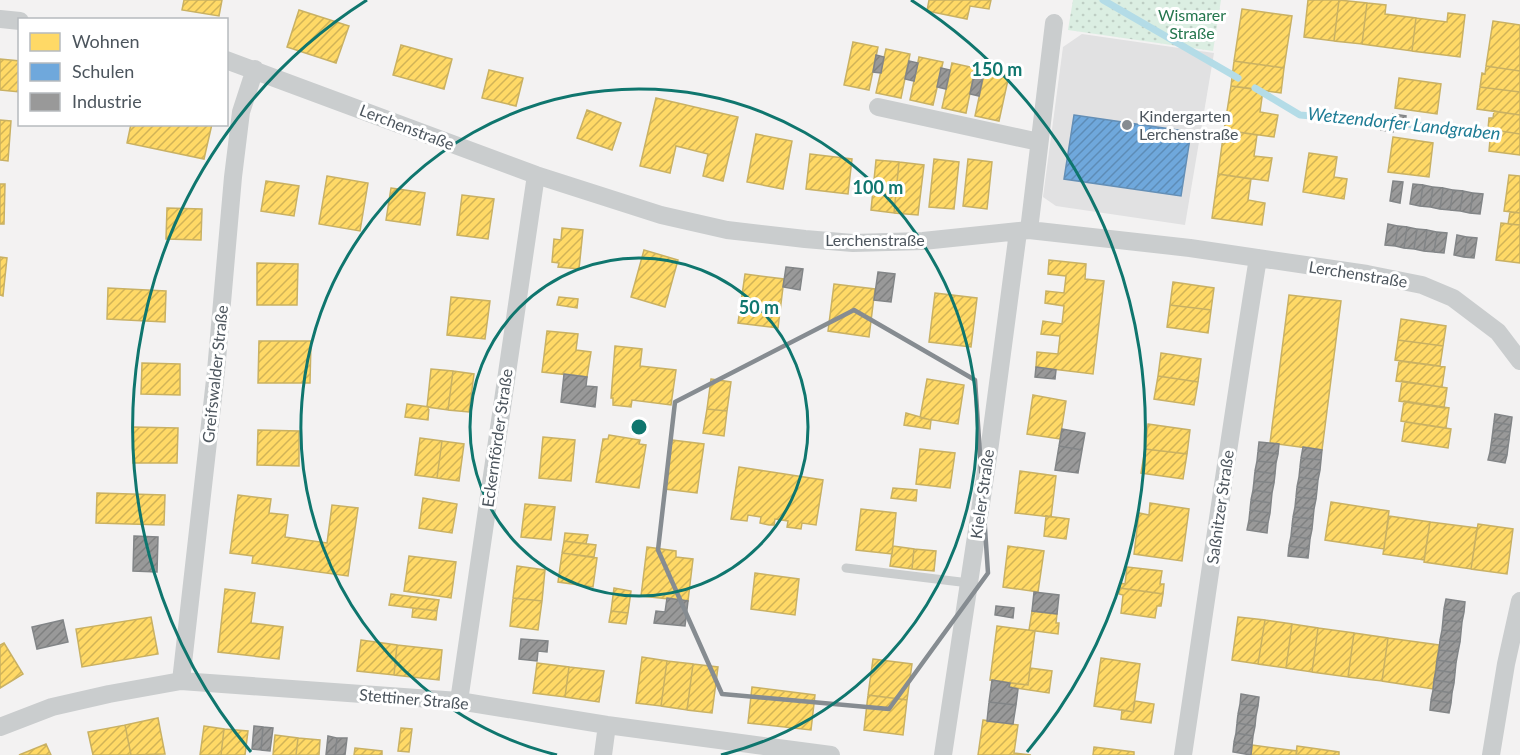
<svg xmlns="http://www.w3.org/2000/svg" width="1520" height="755" font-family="Lato,sans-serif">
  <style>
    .education { fill: #e1e1e2 }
    .park { fill: url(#park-dots) }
    .homes { fill: url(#homes-hatch); stroke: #c9b163; stroke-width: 1.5 }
    .schools { fill: url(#schools-hatch); stroke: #648fb6; stroke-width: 1.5 }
    .industry { fill: url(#industry-hatch); stroke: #828587; stroke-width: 1.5 }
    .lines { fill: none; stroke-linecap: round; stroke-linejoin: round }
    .stream { stroke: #b4dce7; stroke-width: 7 }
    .lane { stroke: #cacdce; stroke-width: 9 }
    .street { stroke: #cacdce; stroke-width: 18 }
    .marked { fill: none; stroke: #868c91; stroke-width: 4.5; stroke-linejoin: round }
    .ring { fill: none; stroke: #0f766e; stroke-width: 3 }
    .poi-dot { fill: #868c91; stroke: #fff; stroke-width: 2 }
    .labels { text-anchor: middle; stroke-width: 6; stroke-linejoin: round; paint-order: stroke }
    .park-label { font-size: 16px; fill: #24764d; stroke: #fff }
    .poi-label { font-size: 16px; fill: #4c555d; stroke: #fff; text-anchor: start }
    .street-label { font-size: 16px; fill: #4c555d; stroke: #fff }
    .water-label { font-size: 18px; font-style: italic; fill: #1e7c95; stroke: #fff }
    .centre { fill: #0f766e; stroke: #fff; stroke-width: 3 }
    .ring-label { font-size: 18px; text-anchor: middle; font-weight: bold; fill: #0f766e; stroke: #fff; stroke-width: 6; stroke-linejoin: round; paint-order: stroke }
  </style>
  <defs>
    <pattern id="park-dots" width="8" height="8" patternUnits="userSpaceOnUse" patternTransform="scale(1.5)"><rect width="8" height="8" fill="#dbeee2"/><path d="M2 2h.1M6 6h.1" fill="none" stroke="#becec4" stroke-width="1.8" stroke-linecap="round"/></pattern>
    <pattern id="homes-hatch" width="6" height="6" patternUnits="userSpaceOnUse" patternTransform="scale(1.5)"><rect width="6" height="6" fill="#ffd966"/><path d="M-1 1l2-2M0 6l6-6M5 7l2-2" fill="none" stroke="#d1b357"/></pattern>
    <pattern id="schools-hatch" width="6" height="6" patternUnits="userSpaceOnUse" patternTransform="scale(1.5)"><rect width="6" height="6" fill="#6fa8dc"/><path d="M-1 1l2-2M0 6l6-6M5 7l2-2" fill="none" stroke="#5d8cb6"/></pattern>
    <pattern id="industry-hatch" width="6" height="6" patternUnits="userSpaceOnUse" patternTransform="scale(1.5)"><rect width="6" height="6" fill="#999"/><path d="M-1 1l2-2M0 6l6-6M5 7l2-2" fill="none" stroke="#7f8080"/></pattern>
  </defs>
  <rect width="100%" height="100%" fill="#f3f2f2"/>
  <path class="education" d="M1082,34L1214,53L1185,225L1056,206L1043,197L1063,47Z"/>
  <path class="park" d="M1073,0H1221L1213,51L1068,30Z"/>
  <path class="homes" d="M184,0H222L219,16L182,10Z
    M929,0H991L989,9L970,6L967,19L927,11Z
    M1308,0H1339L1334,41L1304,37Z
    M1339,0L1367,3L1362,44L1334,41Z
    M1367,3L1386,5L1385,14L1416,18L1412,51L1362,44Z
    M1242,9L1292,16L1284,68L1234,61Z
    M299,10L349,26L336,63L287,47Z
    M1448,13L1465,15L1460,57L1412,51L1416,18L1447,22Z
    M1493,21L1520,25V71L1486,66Z
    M853,42L878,47L869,90L844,85Z
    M401,45L452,59L444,89L393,75Z
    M886,49L910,54L901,98L876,93Z
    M919,57L943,62L933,105L910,100Z
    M0,59L20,61V92L0,90Z
    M1234,61L1284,68L1281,93L1231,86Z
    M952,63L975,68L966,113L942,108Z
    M1486,66L1520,71V92L1480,87L1482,73L1485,74Z
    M489,70L523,78L516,106L482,98Z
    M985,70L1009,75L999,121L975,116Z
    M1399,78L1441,84L1437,114L1395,108Z
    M1231,86L1263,90L1260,112L1278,115L1274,137L1224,130Z
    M1480,87L1520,92V115L1477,109Z
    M656,98L738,117L723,181L703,176L708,154L676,146L670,173L640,166Z
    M587,110L621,123L612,150L577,138Z
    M1494,111L1520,115V134L1488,129L1489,118H1493Z
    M0,120L11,121L8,161L0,160Z
    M131,124H212L204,159L127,143Z
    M1488,129L1520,134V155L1489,151L1490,140H1486Z
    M1224,130L1257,135L1254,156L1272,158L1268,181L1218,174Z
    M756,134L792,141L783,189L747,182Z
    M1393,137L1433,143L1429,177L1388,172Z
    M1309,153L1337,157L1334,177L1347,179L1344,199L1303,192Z
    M810,154L852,159L848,194L806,189Z
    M934,159L959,162L954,209L929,207Z
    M968,159L992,162L987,209L963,206Z
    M876,160L899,162L894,213L871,210Z
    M899,162L924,165L918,215L894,213Z
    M1218,174L1251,179L1248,200L1265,203L1262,225L1212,218Z
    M1509,175L1520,176V213L1504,211Z
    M327,176L368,183L360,231L319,224Z
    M266,181L299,186L294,216L261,211Z
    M0,184H5L4,224H0Z
    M391,188L425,193L420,225L386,220Z
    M462,195L494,199L488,239L457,235Z
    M167,208L202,209L201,240L166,239Z
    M1510,212L1520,213V225L1508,224Z
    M1501,223L1520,225V263L1496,260Z
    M562,228L583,230L579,269L558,267L559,263L552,262L554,239L561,240Z
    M644,250L678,260L665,307L631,297Z
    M0,257L7,258L3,296L0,295Z
    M1049,260L1086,264L1085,279L1104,281L1093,374L1036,367L1037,352L1058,354L1060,336L1041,334L1043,321L1062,324L1064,306L1045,303L1046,291L1064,293L1066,276L1048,274Z
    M257,263L298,264L297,305H257Z
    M745,274L784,279L778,328L738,323Z
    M1173,282L1214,288L1211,310L1170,305Z
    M834,284L875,289L869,337L828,331Z
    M108,288L166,291L165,322L107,319Z
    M935,293L977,298L971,347L929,342Z
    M1289,295L1341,301L1322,450L1270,443Z
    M451,297L490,301L485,339L447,335Z
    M559,297L578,299L577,308L557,305Z
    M1170,305L1211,310L1208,333L1167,327Z
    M1401,319L1446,326L1443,346L1398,340Z
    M547,331L578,334L576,350L591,352L587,377L542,372Z
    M1398,340L1443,346L1440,366L1395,360Z
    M259,341H311L310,383H258Z
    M615,346L642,349L640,366L676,370L671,405L632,400L631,407L613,405V398H611Z
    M1161,353L1201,359L1198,382L1158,376Z
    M1399,361L1445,367L1442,387L1396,381Z
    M142,363L180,364V395L141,394Z
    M431,369L453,371L448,410L427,407Z
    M453,371L474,374L469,412L448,410Z
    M1158,376L1198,382L1194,405L1154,399Z
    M711,379L731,382L727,411L707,409Z
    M927,379L964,385L958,424L920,418Z
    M1402,381L1447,388L1444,408L1399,401Z
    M1033,395L1066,401L1060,439L1027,434Z
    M1404,401L1449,408L1446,428L1401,421Z
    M407,404L429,407L428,420L405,417Z
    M707,409L727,411L724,436L703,433Z
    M906,413L931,420L930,429L904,425Z
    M1405,422L1451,429L1448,448L1402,441Z
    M1148,424L1190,430L1187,454L1145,449Z
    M133,427L178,428L177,463H133Z
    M258,430L299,431V466L257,465Z
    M609,435L640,440L639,444L646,445L639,488L596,482L603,439H608Z
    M543,437L575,440L571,481L539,478Z
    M420,438L442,441L437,478L415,475Z
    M672,440L704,444L697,493L665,489Z
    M442,441L464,444L459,481L437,478Z
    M920,449L955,453L950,488L916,484Z
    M1145,449L1187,454L1183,479L1141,473Z
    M739,467L823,480L816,525L802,523L801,529L787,527L788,521L775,519L774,525H769L760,523L761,517L748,515L747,521L731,519Z
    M1020,471L1056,476L1051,517L1015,513Z
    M893,488L917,490L916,501L891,498Z
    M97,493L165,495L164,525L96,523Z
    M238,495L271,499L269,513L288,515L285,537L327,543L332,505L358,508L348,576L252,563L253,556L230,553Z
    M423,498L457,504L452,533L419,528Z
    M1331,502L1389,511L1384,549L1325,540Z
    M1150,503L1189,509L1182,561L1134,554L1139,513L1149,515Z
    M525,504L555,507L551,540L521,537Z
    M861,509L896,513L892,554L856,550Z
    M1046,516L1069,519L1066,539L1044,536Z
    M1389,516L1430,522L1424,560L1383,554Z
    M1430,522L1477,528L1471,569L1424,562Z
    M1478,524L1513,529L1507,574L1471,569Z
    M565,533L588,535L586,544L564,541Z
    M564,541L596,545L594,557L562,553Z
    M893,546L914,549L912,569L890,566Z
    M1008,546L1044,551L1038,592L1003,587Z
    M647,547L676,551V557L693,559L688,601L641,596Z
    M914,549L936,551L934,571L912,569Z
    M562,553L597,558L593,587L558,582Z
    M409,556L456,562L451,598L404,591Z
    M517,566L545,570L542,601L513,598Z
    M1127,567L1162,571L1160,584H1164L1163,594L1120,588V583L1125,584Z
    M755,573L799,579L795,615L751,609Z
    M614,588L631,591L628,613L611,611Z
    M1120,588L1163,594L1161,606H1157L1155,618L1121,613L1123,595L1119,594Z
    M225,589L255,593L251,623L283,627L279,659L218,652Z
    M391,594L439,600L437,611L389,605Z
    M513,598L542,601L538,630L510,626Z
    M413,608L437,611L436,620L412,617Z
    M611,611L628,613L626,624L609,622Z
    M1032,611L1057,614L1056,623H1059L1058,634L1029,630Z
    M151,617L158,654L82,667L76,629Z
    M1238,617L1265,620L1258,664L1232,660Z
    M1265,620L1292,624L1286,668L1258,664Z
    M1292,624L1318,628L1312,672L1286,668Z
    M997,626L1035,631L1028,685L990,680Z
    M1318,628L1354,633L1348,677L1312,672Z
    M1354,633L1388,638L1382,681L1348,677Z
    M1388,638L1439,645L1433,689L1382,681Z
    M361,640L397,645L394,675L357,671Z
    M4,643L23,674L0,688V645Z
    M397,645L442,650L439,680L394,675Z
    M642,657L667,661L661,706L636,703Z
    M1101,658L1140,664L1133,712L1094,706Z
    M873,659L912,664L907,700L868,695Z
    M667,661L693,664L687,710L661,706Z
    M537,663L569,667L565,697L533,693Z
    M693,664L718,667L712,713L687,710Z
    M569,667L604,671L599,702L565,697Z
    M1030,668L1052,671L1049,693L1009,687L1010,683L1028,685Z
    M752,687L815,695L811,730L748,723Z
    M868,695L907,700L903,735L864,730Z
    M1135,701L1154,704L1151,723L1121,719L1122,710L1133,712Z
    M158,718L165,754L131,755L125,725Z
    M983,720L1018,725L1014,753L1031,755H978Z
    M125,725L131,755H93L88,732Z
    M204,726L224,729L221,755H200Z
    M401,728L412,729L409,752L398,751Z
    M224,729L248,731L245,755H221Z
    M275,735L298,738L296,755H273Z
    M298,738L320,740L319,755H296Z
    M46,744L51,755H19Z
    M1252,745L1297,751L1296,755H1251Z
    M1297,746L1339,752V755H1296Z
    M1094,747L1134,752V755H1093Z
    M355,748L382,751V755H354Z"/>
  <path class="schools" d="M1074,115L1191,132L1181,196L1064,179Z"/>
  <path class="industry" d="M876,55L884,57L881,73L873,72Z
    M909,61L918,63L914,81L905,79Z
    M941,68L950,70L946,89L937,87Z
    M974,75L983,77L979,96L970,94Z
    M1393,114L1406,116L1405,123L1392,122Z
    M1382,120L1395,122L1393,132L1381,130Z
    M1393,181L1403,182L1400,203L1390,201Z
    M1413,184L1423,185L1420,206L1410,204Z
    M1423,185L1433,187L1430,207L1420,206Z
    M1433,187L1443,188L1440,209L1430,207Z
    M1443,188L1453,190L1450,210L1440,209Z
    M1453,190L1463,191L1460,211L1450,210Z
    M1463,191L1473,193L1470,213L1460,211Z
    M1473,193L1483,194L1480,214L1470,213Z
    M1388,224L1398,226L1395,246L1385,245Z
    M1398,226L1407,227L1404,248L1395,246Z
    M1407,227L1417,229L1414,249L1404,248Z
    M1417,229L1427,230L1424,251L1414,249Z
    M1427,230L1437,232L1434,252L1424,251Z
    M1437,232L1447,233L1444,253L1434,252Z
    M1457,235L1467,237L1464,257L1454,255Z
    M1467,237L1477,238L1474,258L1464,257Z
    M786,267L803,269L800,290L783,287Z
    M878,272L895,274L891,302L874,300Z
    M1036,367L1056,370L1055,379L1035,377Z
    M564,374L587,377L586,386L597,387L595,407L561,402Z
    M1495,414L1512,417L1511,425L1494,422Z
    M1494,422L1511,425L1510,432L1493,430Z
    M1062,429L1085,433L1082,450L1059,446Z
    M1493,430L1510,432L1509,440L1492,438Z
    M1492,438L1509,440L1508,447L1491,445Z
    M1259,442L1279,444L1278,454L1258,451Z
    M1491,445L1508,447L1507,455L1490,452Z
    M1059,446L1082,450L1078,473L1055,470Z
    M1303,447L1322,450L1321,460L1301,458Z
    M1258,451L1278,454L1276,463L1257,461Z
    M1490,452L1507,455L1505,463L1488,460Z
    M1301,458L1321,460L1320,470L1300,467Z
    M1257,461L1276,463L1275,474L1255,471Z
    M1300,467L1320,470L1318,480L1299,477Z
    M1255,471L1275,474L1274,483L1254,481Z
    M1299,477L1318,480L1317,490L1297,487Z
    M1254,481L1274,483L1272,493L1253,490Z
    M1297,487L1317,490L1316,499L1296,497Z
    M1253,490L1272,493L1271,503L1251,500Z
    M1296,497L1316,499L1314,509L1295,507Z
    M1251,500L1271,503L1270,513L1250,510Z
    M1295,507L1314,509L1313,519L1293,517Z
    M1250,510L1270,513L1268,523L1249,520Z
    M1293,517L1313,519L1312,529L1292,526Z
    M1249,520L1268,523L1267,533L1247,530Z
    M1292,526L1312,529L1310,539L1291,536Z
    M134,536L158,537L157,572L133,571Z
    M1291,536L1310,539L1309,549L1289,546Z
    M1289,546L1309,549L1308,558L1288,556Z
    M1034,592L1059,595L1057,614L1032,611Z
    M667,598L688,601L685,626L654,623L656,611L665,612Z
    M1446,599L1465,602L1464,612L1444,609Z
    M996,606L1014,608L1013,618L995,615Z
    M1444,609L1464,612L1462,622L1443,620Z
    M63,620L68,642L37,649L32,627Z
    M1443,620L1462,622L1461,632L1442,630Z
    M1442,630L1461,632L1460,642L1440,640Z
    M521,639L548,641L547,652L538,651L537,661L519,659Z
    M1440,640L1460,642L1458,652L1439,650Z
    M1439,650L1458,652L1456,663L1437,660Z
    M1437,660L1456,663L1455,673L1436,670Z
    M1436,670L1455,673L1454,683L1434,680Z
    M992,680L1010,683L1009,687L1018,689L1016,705L989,702Z
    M1434,680L1454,683L1452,693L1433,690Z
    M1433,690L1452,693L1451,703L1431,700Z
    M1241,694L1259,697L1258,706L1240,704Z
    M1431,700L1451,703L1449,713L1430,710Z
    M989,702L1016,705L1013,724L987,721Z
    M1240,704L1258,706L1256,716L1238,714Z
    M1238,714L1256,716L1255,726L1237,723Z
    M1237,723L1255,726L1253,736L1236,733Z
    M254,726L263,727L261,750L252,749Z
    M263,727L273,728L270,751L261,750Z
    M1236,733L1253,736L1252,745L1234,742Z
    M328,736L337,738L335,755H326Z
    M337,738H347L345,755H335Z
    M1234,742L1252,745L1251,755L1233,752Z"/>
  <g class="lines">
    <path class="stream" d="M1103,0L1238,78
      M1255,88L1300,115L1494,132"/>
    <path class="lane" d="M846,568L969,583"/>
    <path class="street" d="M0,19L20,21
      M226,60L536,175L661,215L727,230L805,239L853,243L923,241L1029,230L1190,248L1367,274L1422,285L1453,298L1498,332L1520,361
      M878,107L1039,142
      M1029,230L1054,23
      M181,681L216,371L233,177L241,112L255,69
      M459,701L536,175
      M0,727L52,707L109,694L181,681L459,701L607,725L831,755
      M603,755L607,725
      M943,755L990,444L1018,232
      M1183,755C1208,589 1231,424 1258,258
      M1491,755L1506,664L1520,601"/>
  </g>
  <path class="marked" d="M854,310L975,380L988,573L889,709L722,694L658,550L675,402Z"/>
  <g class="ring">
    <circle cx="639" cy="427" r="169"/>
    <path d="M557 755A338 338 0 1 1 721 755"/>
    <path d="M251 752A506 506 0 0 1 367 0M911 0A506 506 0 0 1 1027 752"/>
  </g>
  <circle class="poi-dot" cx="1127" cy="125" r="6"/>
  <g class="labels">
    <g class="park-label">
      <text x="1192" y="21">Wismarer<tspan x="1192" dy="18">Straße</tspan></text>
    </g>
    <g class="poi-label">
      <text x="1139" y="122">Kindergarten<tspan x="1139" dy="18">Lerchenstraße</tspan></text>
    </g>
    <g class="street-label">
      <text transform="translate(407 127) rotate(21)" y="6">Lerchenstraße</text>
      <text x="875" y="246">Lerchenstraße</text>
      <text transform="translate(1358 274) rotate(9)" y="6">Lerchenstraße</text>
      <text transform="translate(215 374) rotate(-84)" y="6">Greifswalder Straße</text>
      <text transform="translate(497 438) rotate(-82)" y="6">Eckernförder Straße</text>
      <text transform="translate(982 494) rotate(-82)" y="6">Kieler Straße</text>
      <text transform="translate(1220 507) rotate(-82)" y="6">Saßnitzer Straße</text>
      <text transform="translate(414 699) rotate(5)" y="6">Stettiner Straße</text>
    </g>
    <g class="water-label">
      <text transform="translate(1404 124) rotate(6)" y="6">Wetzendorfer Landgraben</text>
    </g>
  </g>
  <circle cx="639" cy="427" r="9" class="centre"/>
  <g class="ring-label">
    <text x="997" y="76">150 m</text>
    <text x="878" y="194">100 m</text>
    <text x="759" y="314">50 m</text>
  </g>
  <rect x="18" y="18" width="210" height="108" fill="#ffffff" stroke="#b7bbbe" stroke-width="1.5"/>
  <rect x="30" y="33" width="30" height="18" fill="#ffd966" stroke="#b7bbbe" stroke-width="1.5"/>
  <text x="72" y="48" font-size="18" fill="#4c555d">Wohnen</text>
  <rect x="30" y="63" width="30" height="18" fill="#6fa8dc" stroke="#b7bbbe" stroke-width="1.5"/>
  <text x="72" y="78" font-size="18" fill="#4c555d">Schulen</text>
  <rect x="30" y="93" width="30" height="18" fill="#999999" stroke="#b7bbbe" stroke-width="1.5"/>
  <text x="72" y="108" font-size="18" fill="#4c555d">Industrie</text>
</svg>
